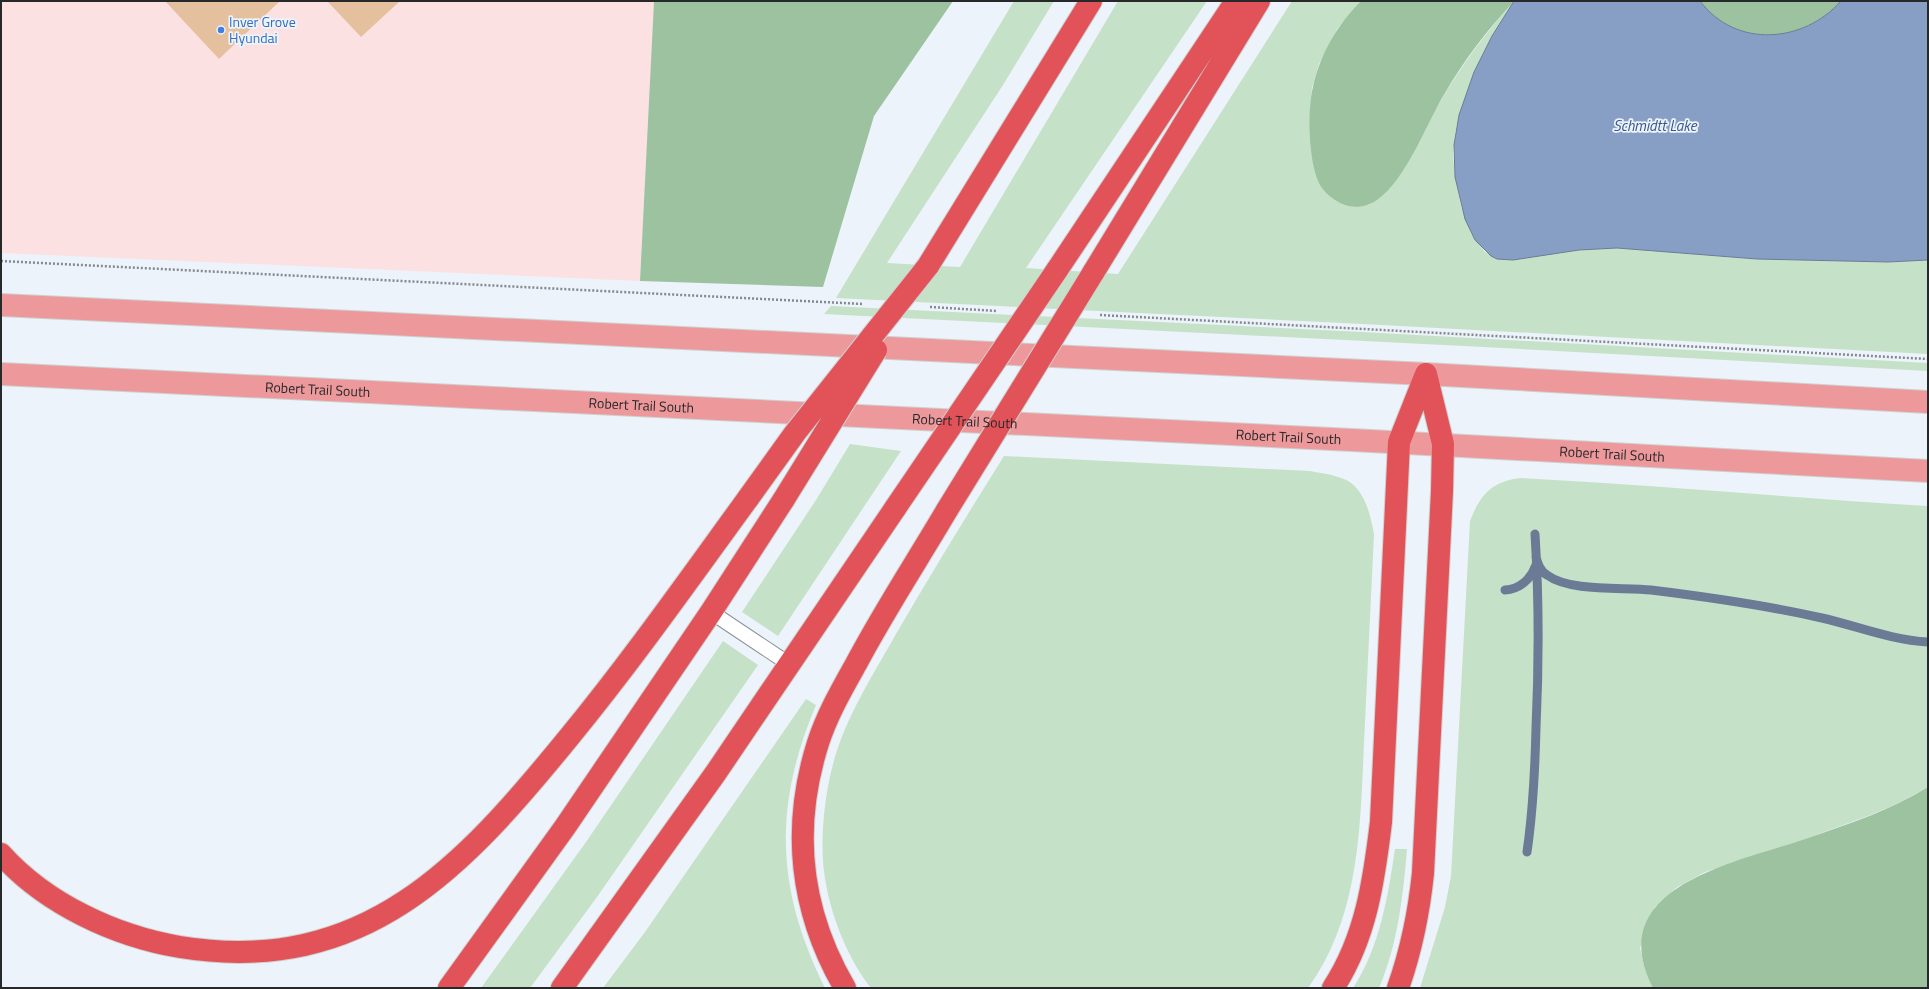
<svg xmlns="http://www.w3.org/2000/svg" width="1929" height="989" font-family="'Titillium Web',sans-serif">
  <style>
    .commercial { fill: #fce1e2 }
    .green { fill: #c5e2c8 }
    .forest { fill: #9cc2a0 }
    .water { fill: #889fc5; stroke: #6b7b96 }
    .lines { fill: none; stroke-linecap: round; stroke-linejoin: round }
    .stream { stroke: #6b7b96; stroke-width: 9 }
    .building { fill: #e5c09e }
    .service-casing { stroke: #898e94; stroke-width: 16 }
    .primary-casing { stroke: #cfd0d0; stroke-width: 24 }
    .motorway-casing { stroke: #cfd0d0; stroke-width: 24 }
    .path { stroke: #85898e; stroke-width: 2.5; stroke-dasharray: 2 2; stroke-linecap: butt }
    .service { stroke: #fff; stroke-width: 14 }
    .primary { stroke: #ed989b; stroke-width: 22 }
    .motorway { stroke: #e15358; stroke-width: 22 }
    .motorway-bridge-casing { stroke: #cfd0d0; stroke-width: 24; stroke-linecap: butt }
    .motorway-bridge { stroke: #e15358; stroke-width: 22 }
    .shop-dot { fill: #3f7fe0; stroke: #edf3fa; stroke-width: 1.5 }
    .labels { text-anchor: middle; stroke-width: 3.5; stroke-linejoin: round; paint-order: stroke }
    .shop-label { font-size: 14px; fill: #366cbe; stroke: #edf3fa; text-anchor: start }
    .street-label { font-size: 14px; fill: #26282a; stroke: #edf3fa }
    .water-label { font-size: 15px; font-style: italic; fill: #365588; stroke: #edf3fa }
  </style>
  <rect width="100%" height="100%" fill="#edf3fa"/>
  <path class="commercial" d="M1,1H654L640,281L1,253Z"/>
  <path class="green" d="M1014,1H1054L1003,85L887,263L960,267L1118,1H1207L1026,268L1118,274L1292,1H1361L1337,29L1319,64L1312,88L1310,111L1369,205C1399,188 1411,153 1427,125C1446,90 1466,59 1491,28C1498,19 1505,8 1514,1L1492,36L1474,72L1459,115L1455,135L1453,154L1455,177L1461,206L1471,233L1485,252L1505,260L1579,250L1617,248L1757,259L1888,262L1928,260V354L1363,324L836,298Z
    M831,306L1363,332L1928,363V371L1503,348L824,314Z
    M850,444L901,451L778,636L742,612L816,500Z
    M1004,456L1310,471C1320,473 1331,474 1341,478C1364,485 1370,513 1374,534C1371,597 1368,659 1365,722C1360,812 1364,911 1308,988H871C845,956 826,903 823,862C821,831 825,794 833,764C845,718 873,675 896,634C931,574 967,515 1004,456Z
    M1521,478C1657,485 1792,498 1928,506V787L1901,802L1868,816L1808,838L1705,872L1676,888L1655,907L1640,948L1645,969L1653,988H1420L1445,907L1451,876L1470,521C1480,495 1492,481 1521,478Z
    M723,641L758,665L597,897L530,988H481L586,842Z
    M806,699L816,705C773,807 776,889 825,988H603L645,932Z
    M1395,849H1407C1403,896 1398,944 1379,988H1353C1380,947 1388,896 1395,849Z"/>
  <path class="forest" d="M654,1H953L874,116L823,287L640,281Z
    M1361,1H1514C1488,29 1464,60 1445,93C1426,124 1406,180 1377,200C1369,206 1358,208 1349,206C1339,204 1328,196 1322,188C1308,168 1307,110 1313,87C1320,54 1338,24 1361,1Z
    M1700,1H1841C1804,43 1736,49 1700,1Z
    M1928,787V988H1653C1600,885 1740,862 1808,838C1849,824 1891,810 1928,787Z"/>
  <path class="water" d="M1514,1H1700C1736,49 1804,43 1841,1H1928V260L1888,262L1757,259L1617,248L1579,250L1513,260L1497,259L1491,256L1475,240L1465,219L1455,177L1454,145L1459,115L1474,72L1492,36Z"/>
  <g class="lines">
    <path class="stream" d="M1536,557C1538,564 1540,571 1547,575C1570,592 1622,587 1651,590C1708,597 1765,605 1822,618C1857,626 1891,640 1928,642
      M1505,590C1520,589 1531,579 1536,565
      M1527,852C1533,811 1535,769 1536,728C1539,663 1539,598 1535,534"/>
  </g>
  <path class="building" d="M165,1H280L219,59Z
    M327,1H400L361,37Z"/>
  <g class="lines">
    <defs>
      <path id="service" d="M711,612L789,664"/>
      <g id="primary">
        <path d="M1,305L1426,374L1928,402"/>
        <path id="s1" d="M1,374L1352,440L1928,471"/>
      </g>
      <path id="motorway" d="M928,266L1091,1
        M1057,270L1236,1
        M1093,273L1259,1
        M1,854C46,904 115,936 180,947C365,977 464,866 570,736C633,659 690,578 749,497
        M449,988L565,827L711,612L784,499
        M562,988L715,774L896,507
        M845,988C800,911 791,828 818,743C827,715 842,689 856,664C884,611 917,561 947,510
        M1333,988C1366,938 1374,880 1381,822L1399,442L1426,374
        M1398,988C1411,951 1419,912 1423,873L1442,491L1443,444L1426,374"/>
    </defs>
    <use href="#service" class="service-casing"/>
    <use href="#primary" class="primary-casing"/>
    <use href="#motorway" class="motorway-casing"/>
    <path class="path" d="M1,261L863,304
      M930,307L997,311
      M1100,315L1928,359"/>
    <use href="#service" class="service"/>
    <use href="#primary" class="primary"/>
    <use href="#motorway" class="motorway"/>
    <defs>
      <path id="motorway-bridge" d="M749,497L795,433L928,266
        M784,499L876,350
        M896,507L1057,270
        M947,510L1093,273"/>
    </defs>
    <use href="#motorway-bridge" class="motorway-bridge-casing"/>
    <use href="#motorway-bridge" class="motorway-bridge"/>
  </g>
  <circle class="shop-dot" cx="221" cy="30" r="4"/>
  <g class="labels">
    <g class="shop-label">
      <text x="229" y="27">Inver Grove<tspan x="229" dy="16">Hyundai</tspan></text>
    </g>
    <g class="street-label">
      <text dy="5" stroke="none"><textPath href="#s1" startOffset="317">Robert Trail South</textPath></text>
      <text dy="5" stroke="none"><textPath href="#s1" startOffset="641">Robert Trail South</textPath></text>
      <text dy="5" stroke="none"><textPath href="#s1" startOffset="965">Robert Trail South</textPath></text>
      <text dy="5" stroke="none"><textPath href="#s1" startOffset="1289">Robert Trail South</textPath></text>
      <text dy="5" stroke="none"><textPath href="#s1" startOffset="1613">Robert Trail South</textPath></text>
    </g>
    <g class="water-label">
      <text x="1655" y="131">Schmidtt Lake</text>
    </g>
  </g>
  <rect width="1929" height="989" fill="none" stroke="#26282a" stroke-width="4"/>
</svg>
